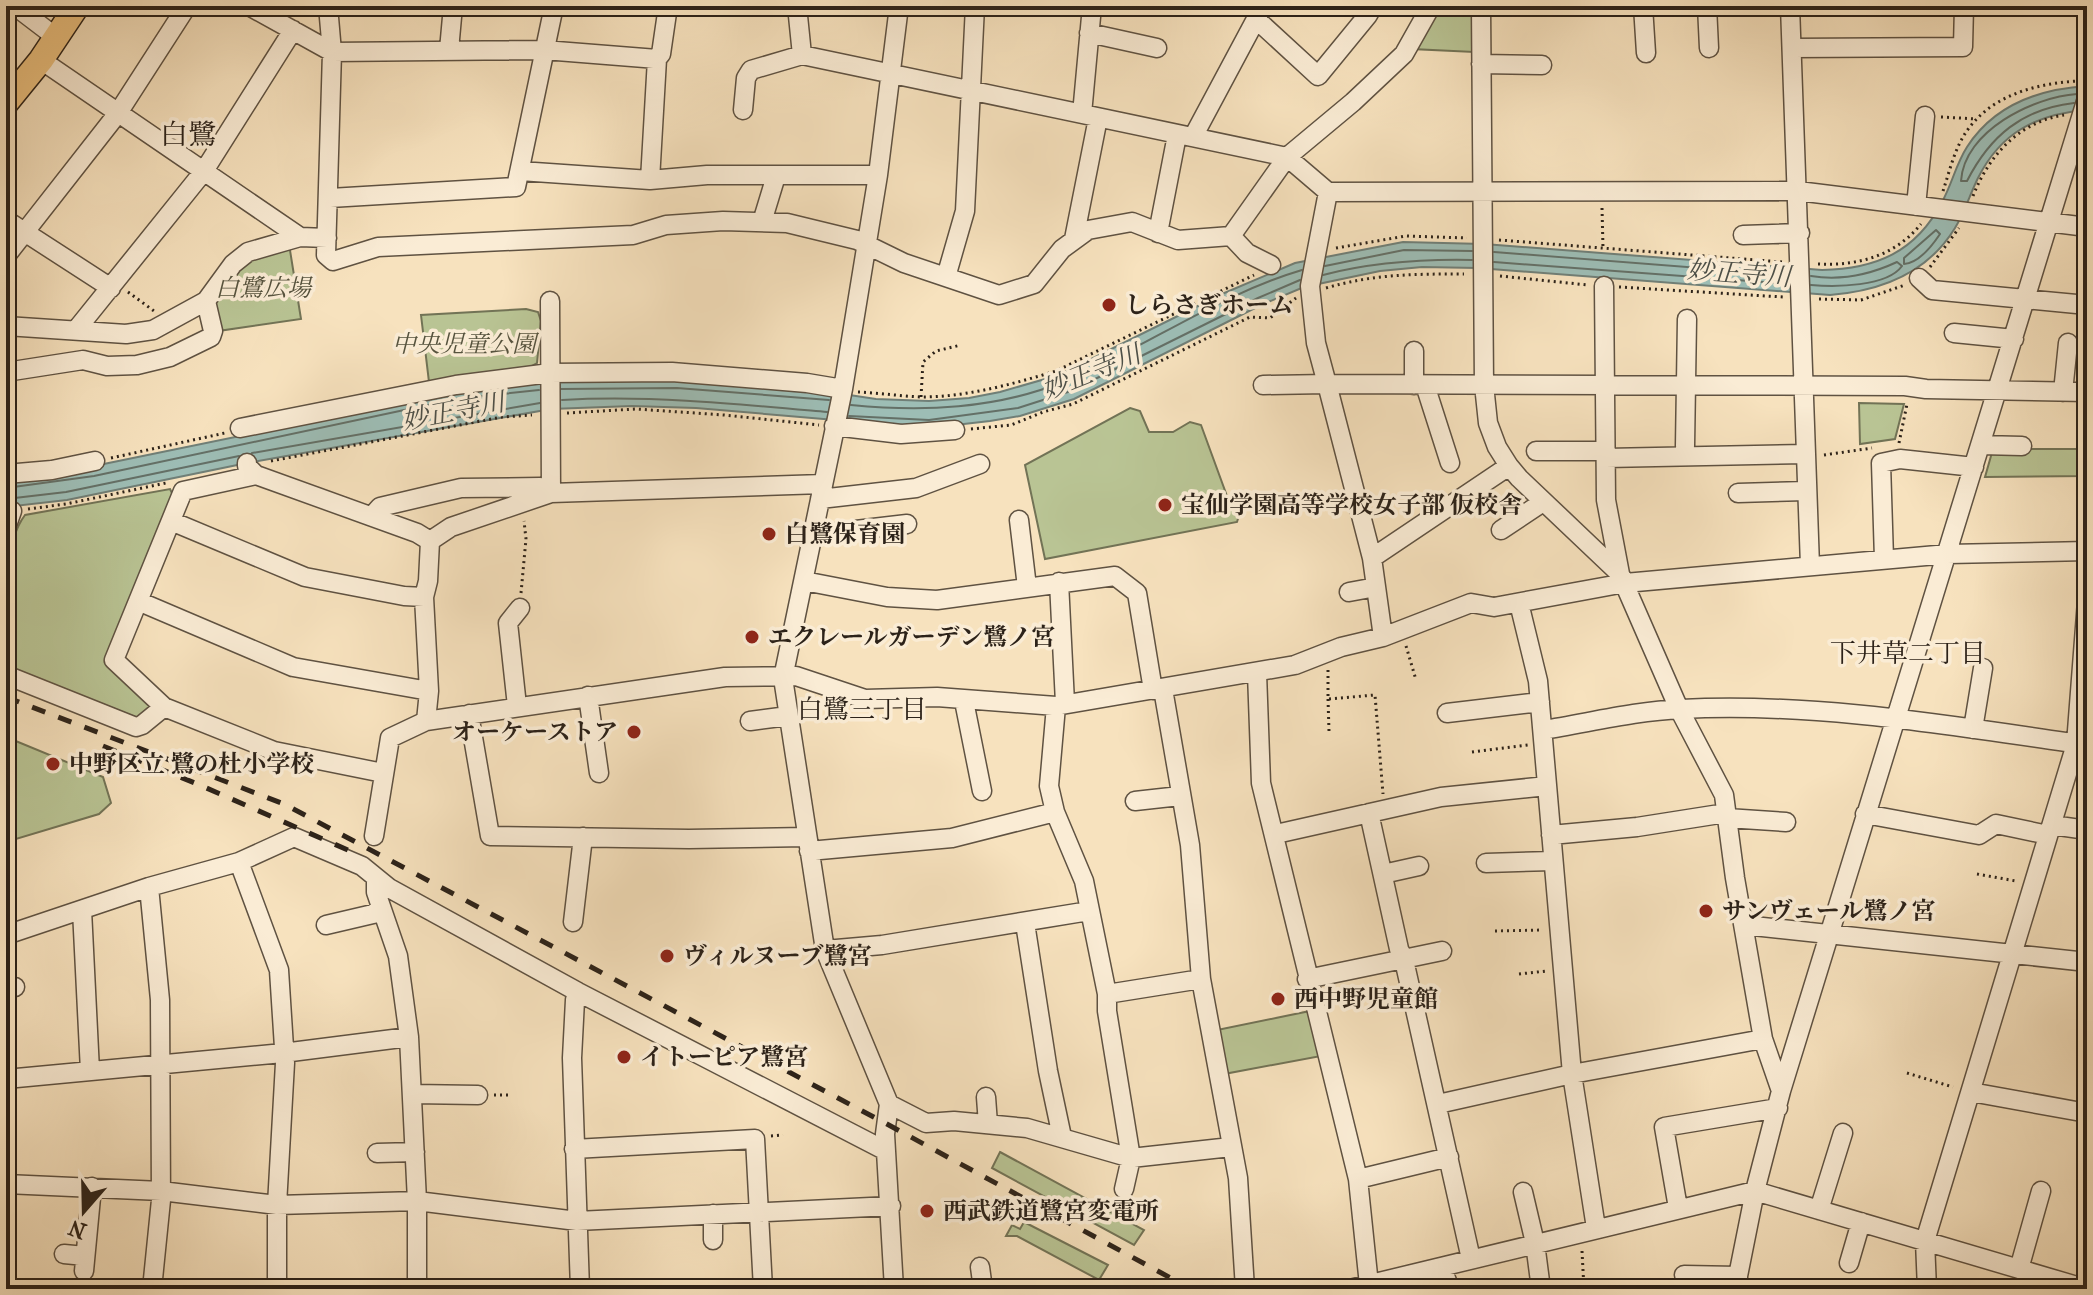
<svg xmlns="http://www.w3.org/2000/svg" width="2093" height="1295" font-family="'IM FELL French Canon','Noto Serif JP',serif">
  <style>
    .green { fill: #b9c494; stroke: #727356; stroke-width: 2 }
    .water { fill: #9dbdb5; stroke: #707f77; stroke-width: 2 }
    .lines { fill: none; stroke-linecap: round; stroke-linejoin: round }
    .shore { stroke: #647067; stroke-width: 2 }
    .minor-casing { stroke: #5f5242; stroke-width: 21 }
    .major-casing { stroke: #2c2219; stroke-width: 27 }
    .path { stroke: #2c2219; stroke-width: 3; stroke-dasharray: 2 4; stroke-linecap: butt }
    .minor { stroke: #faecd5; stroke-width: 18 }
    .major { stroke: #ecc17f; stroke-width: 24 }
    .rail { stroke: #2c2219; stroke-width: 5; stroke-dasharray: 14 14; stroke-linecap: butt }
    .poi-dot { fill: #8f2418; stroke: #faecd5; stroke-width: 3 }
    .labels { text-anchor: middle; stroke-width: 7; stroke-linejoin: round; paint-order: stroke }
    .park-label { font-size: 24px; font-style: italic; fill: #56533e; stroke: #faecd5 }
    .poi-label { font-size: 24px; font-weight: bold; fill: #2c2219; stroke: #faecd5; text-anchor: start }
    .water-label { font-size: 26px; font-style: italic; fill: #4e5048; stroke: #faecd5 }
    .neighbourhood-label { font-size: 26px; fill: #2c2219; stroke: #faecd5 }
    .quarter-label { font-size: 28px; fill: #2c2219; stroke: #faecd5 }
  </style>
  <rect width="100%" height="100%" fill="#f7e2be"/>
  <filter id="stains"><feTurbulence type="fractalNoise" baseFrequency=".0025" numOctaves="4"/><feColorMatrix values="0 0 0 0 .2 0 0 0 0 .09 0 0 0 0 .02 0 0 0 .5 -.17"/></filter>
  <radialGradient id="worn" r=".72"><stop offset=".6" stop-color="#630" stop-opacity="0"/><stop offset="1" stop-color="#630" stop-opacity=".3"/></radialGradient>
  <path class="green" d="M1438,6H1474V52L1412,49Z
    M289,244L301,319L218,331L214,296L243,262Z
    M526,309L538,312L541,321L537,363L530,367L429,382L421,315Z
    M1859,403L1904,404L1895,439L1860,444Z
    M1130,408L1140,411L1149,432H1173L1190,422L1201,425L1227,496L1240,512L1237,522L1045,559L1025,465Z
    M1993,449H2087V476L1985,477Z
    M170,489L174,497L106,661L152,704V710L140,719L6,666C6,623 0,548 25,515Z
    M6,737L103,777L111,803L99,814L6,842Z
    M1310,1011L1321,1056L1224,1074L1217,1030Z
    M1000,1152L1144,1230L1134,1245L992,1168Z
    M1024,1222L1108,1265L1099,1280L1017,1236H1006L1012,1225L1020,1229Z"/>
  <path class="water" d="M2087,86V110C2037,114 2001,132 1978,178C1970,194 1965,212 1955,228C1927,274 1881,291 1830,295L1478,268L1422,267L1380,271L1304,287L1261,305L1074,399L1020,416L990,421L929,428L696,408L632,406L551,409L247,463L67,500L6,507V481L94,466L455,392L530,382L678,380L836,393L876,399L929,401L969,398L1000,392L1059,375L1222,294L1295,263L1403,242L1484,244L1822,270C1876,269 1916,252 1942,202C1952,184 1956,164 1967,147C1994,105 2040,89 2087,86Z"/>
  <g class="lines">
    <path class="shore" d="M2074,103C2022,109 1990,136 1967,181H1961C1964,131 2033,97 2077,94
      M1936,230L1940,234C1932,246 1918,263 1904,264V258Z
      M1494,252L1789,275
      M1494,262L1789,284
      M1325,266L1404,250L1472,251
      M1323,275C1373,262 1421,259 1472,260
      M1811,276C1841,281 1869,275 1897,262L1902,266C1887,287 1835,287 1811,285
      M561,389L677,388L829,400
      M562,400C650,395 739,404 827,412
      M851,405C923,412 995,409 1063,382C1144,349 1217,295 1302,270
      M849,416L929,420L1018,408L1071,391L1258,298L1300,280
      M252,453L540,403
      M6,488L94,476L456,399L539,390
      M6,499L66,492L239,456"/>
    <defs>
      <path id="minor" d="M15,6L57,38
        M249,6L332,52L544,50L657,59L661,54L668,6
        M328,6L332,52L326,255L333,261L378,247L633,235L666,225L723,221L787,223L857,240L904,263L999,295L1034,284L1062,249L1088,230L1132,222L1178,240L1231,236L1287,157L1353,102L1404,54L1431,6
        M797,6L802,55L1287,157L1328,192L1798,191L2087,227
        M1481,6L1484,385L1488,423L1497,447L1509,466L1519,478L1620,574L1679,709L1724,795L1735,878L1763,1039L1781,1091
        M1643,6L1646,53
        M1707,6L1709,48
        M1790,6L1810,566
        M1256,19L1318,76L1368,15L1373,6
        M1089,33L1157,48
        M1792,48L1963,47L1964,6
        M449,50L453,6
        M41,60L300,237
        M1481,64L1542,65
        M743,110L746,78L751,70L802,55
        M1082,114L1092,6
        M1193,137L1263,6
        M520,171L650,180L707,175H878
        M650,180L657,59
        M1328,192L1310,286L1316,343L1327,384L1905,386L1926,389L2087,392
        M330,198L516,187L554,6
        M1916,206L1925,116
        M6,220L111,288
        M762,222L776,176
        M1158,233L1177,135
        M1743,235L1800,233
        M1231,236L1247,253L1271,265
        M1074,239L1098,118
        M6,256L118,113L187,6
        M946,277L965,211L975,6
        M1919,278L1932,290L2087,305
        M1604,286L1606,500L1620,574
        M550,301L551,493
        M6,326L126,334L153,330L206,301L233,264L248,252L300,237L327,238
        M76,330L204,171L293,30
        M1954,333L2014,339
        M6,372L83,360L107,366L137,365L170,357L211,337L213,331L206,301
        M1263,385L1327,384L1372,558L1383,637
        M1414,385V351
        M1425,385L1450,463
        M2063,392L2068,343
        M834,426L901,434L955,430
        M240,428L456,385L550,373L672,372L807,383L843,389
        M1981,445L2022,446
        M1685,446L1687,319
        M1536,451H1606
        M1606,458L1805,454
        M247,463V466L256,475L417,533L430,541
        M6,474L52,470L95,461
        M256,475L183,491L114,660L164,707L274,751L383,773
        M1738,493L1806,491
        M820,499L916,488L980,464
        M372,516L380,507L461,488L540,487L551,493
        M1019,520L1027,587
        M171,521L305,577L404,596L424,597
        M6,528L12,511
        M1501,530L1543,502
        M813,535L907,524
        M1372,558L1509,466
        M1884,559L1881,463L1900,459L1974,467
        M804,581L887,597L937,600L1115,576L1137,593L1153,690
        M1059,582L1065,703
        M1349,592L1376,587
        M138,601L293,667L429,691
        M1519,603L1538,681L1572,1074L1596,1228
        M1257,673L1261,783L1358,1179L1369,1285
        M6,675L136,727L142,725L164,707
        M1163,689L1190,845L1201,979L1238,1178L1245,1289
        M588,696L599,773
        M964,701L982,791
        M517,706L508,623L520,608
        M1056,706L1049,786L1055,812L1084,881L1107,994V1011L1131,1158L1124,1189
        M1447,713L1540,702
        M469,714L490,836L689,839L806,837
        M426,721L429,691L424,597L428,581L430,541L451,527L551,493L823,484
        M750,721L788,716
        M1973,729L1983,668
        M1543,730C1588,723 1635,711 1681,709C1817,702 1953,726 2087,745
        M1135,801L1180,796
        M1369,813L1399,949L1404,960L1471,1259
        M1865,814L1979,835L1996,824L2048,835
        M1727,818L1786,822
        M2052,825L2087,830
        M1276,834L1441,797L1547,786
        M1551,835L1637,827L1726,813
        M374,836L390,738L426,721L725,677L796,676L865,699L937,697L1056,706L1295,665L1341,647L1383,637L1471,603L1494,607L1625,583L1948,554L2087,551
        M809,851L952,838L1055,812
        M239,862L279,970L285,1063L277,1205V1289
        M1486,863L1553,861
        M1383,874L1419,866
        M376,880V892L398,956L409,1037L417,1201V1289
        M149,887L160,1000L161,1200L152,1289
        M82,910L90,1071
        M573,922L583,837
        M1025,923L1048,1071L1062,1137
        M326,925L373,914L381,909
        M1744,925L2087,962
        M6,935L149,887L239,862L294,837L362,866L389,888L578,992L886,1151
        M825,950L882,945L1089,911
        M1307,979L1442,951
        M6,987H15
        M578,992L575,1000L572,1058L580,1289
        M1107,994L1201,979
        M6,1079L283,1053L409,1037
        M1971,1092L2087,1113
        M413,1094L478,1095
        M986,1097L988,1124
        M889,1104L926,1123L954,1121L1027,1128L1131,1158L1231,1147
        M1438,1104L1572,1074L1763,1039
        M574,1149L755,1139L763,1289
        M377,1153L415,1152
        M1358,1179L1449,1157
        M6,1184L161,1191L277,1205L417,1201L577,1221L891,1206
        M1523,1192L1535,1243L1541,1289
        M1678,1208L1664,1127L1778,1108
        M1819,1210L1843,1133
        M713,1214V1240
        M64,1254L85,1256
        M1849,1263L1861,1222
        M980,1267L983,1289
        M1442,1268L1450,1289
        M2019,1269L2041,1191
        M84,1271L92,1187
        M1684,1275L1738,1276
        M894,1289L885,1134L889,1104L825,950L783,678L843,389L878,175L899,6
        M1350,1289L1755,1191L2087,1289
        M1738,1289V1276L1755,1191L1781,1091L2087,98
        M1927,1289L1925,1241L2076,744L2087,601"/>
      <path id="major" d="M6,103L41,60L77,6"/>
    </defs>
    <use href="#minor" class="minor-casing"/>
    <use href="#major" class="major-casing"/>
    <path class="path" d="M1941,117L1977,119
      M1943,191C1950,170 1955,146 1969,128C1994,94 2039,83 2079,81
      M1973,196C1989,155 2019,122 2064,115
      M1602,208L1603,248
      M1499,240L1782,262
      M1336,248L1406,236L1467,238
      M1818,264C1858,266 1895,256 1921,224
      M1930,267L1959,228
      M1500,276L1588,285
      M1619,287L1783,297
      M1326,288C1374,274 1414,274 1464,274
      M128,292L154,311
      M1819,299L1861,300L1905,285
      M858,392C879,393 900,396 921,397C967,397 1013,384 1056,371L1254,275
      M921,397L923,362L936,351L961,345
      M567,413L636,409L724,415L819,425
      M971,429L1011,425L1043,412L1073,404L1250,317L1270,318L1296,298
      M1899,443L1907,404
      M1824,455L1872,448
      M111,458L225,433
      M271,461L502,417L532,415
      M28,509L66,504L166,483
      M521,593L526,539L524,521
      M1406,646L1416,680
      M1328,670V699L1375,695L1383,794
      M1328,699L1329,731
      M1472,752L1528,745
      M1977,874L2016,881
      M1495,931L1543,930
      M1519,974L1547,971
      M1907,1073L1953,1087
      M494,1095H511
      M771,1136L783,1135
      M1582,1251L1584,1289
      M1288,1279L1290,1289"/>
    <use href="#minor" class="minor"/>
    <use href="#major" class="major"/>
    <path class="rail" d="M6,697L284,804L885,1123L1191,1289
      M103,746L195,783L357,854"/>
  </g>
  <g class="poi-dot">
    <circle cx="1109" cy="305" r="8"/>
    <circle cx="1165" cy="505" r="8"/>
    <circle cx="769" cy="534" r="8"/>
    <circle cx="752" cy="637" r="8"/>
    <circle cx="634" cy="732" r="8"/>
    <circle cx="53" cy="764" r="8"/>
    <circle cx="1706" cy="911" r="8"/>
    <circle cx="667" cy="956" r="8"/>
    <circle cx="1278" cy="999" r="8"/>
    <circle cx="624" cy="1057" r="8"/>
    <circle cx="927" cy="1211" r="8"/>
  </g>
  <g class="labels">
    <g class="park-label">
      <text x="263" y="296">白鷺広場</text>
      <text x="464" y="352">中央児童公園</text>
    </g>
    <g class="poi-label">
      <text x="1125" y="313">しらさぎホーム</text>
      <text x="1181" y="513">宝仙学園高等学校女子部 仮校舎</text>
      <text x="785" y="542">白鷺保育園</text>
      <text x="768" y="645">エクレールガーデン鷺ノ宮</text>
      <text x="618" y="740" text-anchor="end">オーケーストア</text>
      <text x="69" y="772">中野区立 鷺の杜小学校</text>
      <text x="1722" y="919">サンヴェール鷺ノ宮</text>
      <text x="683" y="964">ヴィルヌーブ鷺宮</text>
      <text x="1294" y="1007">西中野児童館</text>
      <text x="640" y="1065">イトーピア鷺宮</text>
      <text x="943" y="1219">西武鉄道鷺宮変電所</text>
    </g>
    <g class="water-label">
      <text transform="translate(1739 273) rotate(4)" y="9">妙正寺川</text>
      <text transform="translate(1091 372) rotate(-22)" y="9">妙正寺川</text>
      <text transform="translate(453 411) rotate(-11)" y="9">妙正寺川</text>
    </g>
    <g class="neighbourhood-label">
      <text x="1908" y="662">下井草二丁目</text>
      <text x="862" y="718">白鷺三丁目</text>
    </g>
    <g class="quarter-label">
      <text x="188" y="144">白鷺</text>
    </g>
  </g>
  <rect width="2093" height="1295" fill="none" stroke="#f7e2be" stroke-width="32"/>
  <rect x="8" y="8" width="2077" height="1279" fill="none" stroke="#2c2219" stroke-width="4"/>
  <rect x="16" y="16" width="2061" height="1263" fill="none" stroke="#2c2219" stroke-width="2"/>
  <g transform="translate(84 1211) rotate(200)" stroke="#faecd5" stroke-width="6" paint-order="stroke">
  <path d="M0-6L14 30L0 20L-14 30Z" fill="#2c2219"/>
  <text y="-12" font-size="22" font-weight="bold" text-anchor="middle" fill="#2c2219">N</text>
  </g>
  <rect width="100%" height="100%" filter="url(#stains)"/>
  <rect width="100%" height="100%" fill="url(#worn)"/>
</svg>
